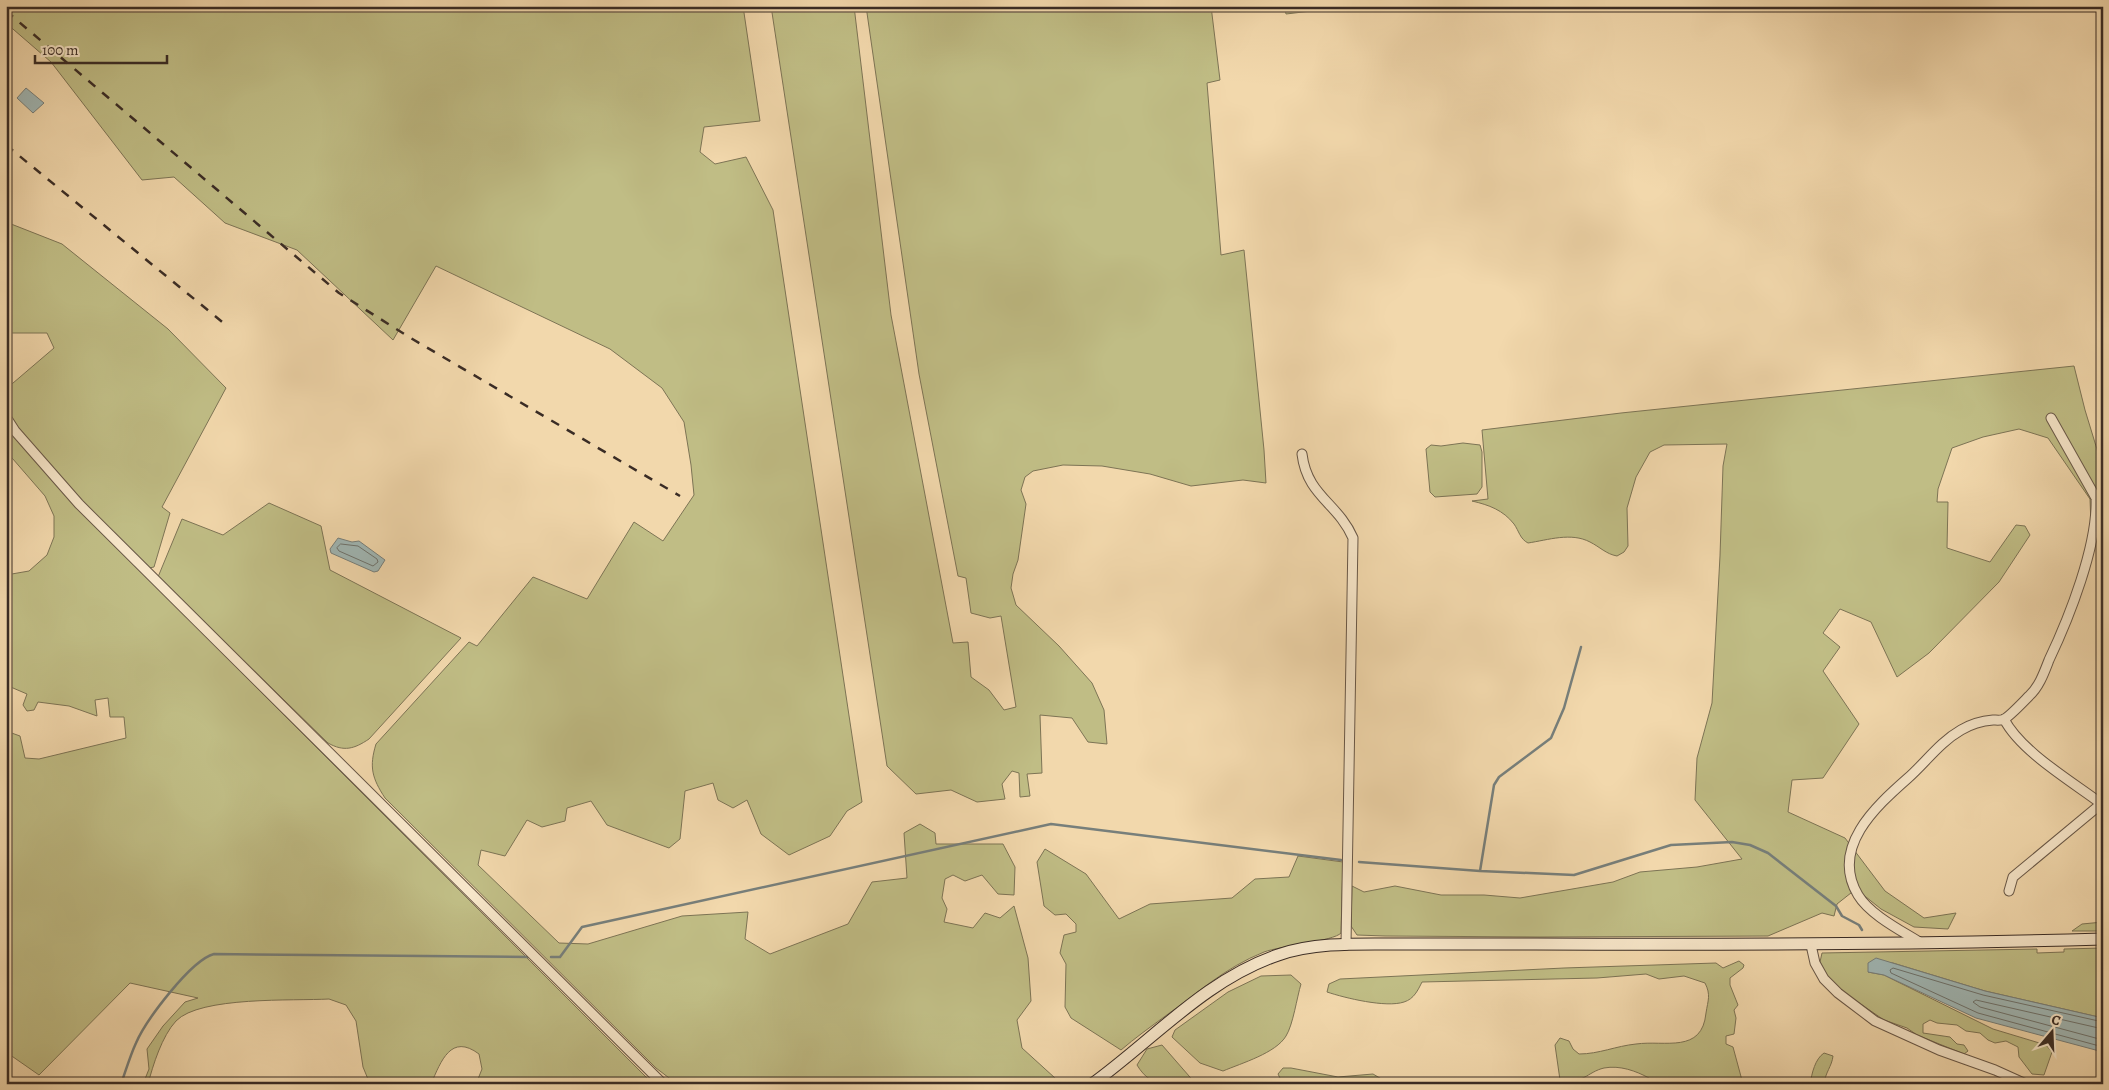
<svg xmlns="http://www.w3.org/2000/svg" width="2109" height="1090" font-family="Alegreya,serif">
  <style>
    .green { fill: #c0bd85; stroke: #7d7455 }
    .water { fill: #a0b7b5; stroke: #777f7b }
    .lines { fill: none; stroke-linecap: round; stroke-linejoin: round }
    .shore { stroke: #6d726d; stroke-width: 1 }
    .stream { stroke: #777f7b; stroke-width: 2.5 }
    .minor-casing { stroke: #685747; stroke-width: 11 }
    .secondary-casing { stroke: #3a2c25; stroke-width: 13 }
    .minor { stroke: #f7e6c9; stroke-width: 9 }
    .secondary { stroke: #f7e6c9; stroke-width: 11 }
    .rail { stroke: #3a2c25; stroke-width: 2.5; stroke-dasharray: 9 9; stroke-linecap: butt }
  </style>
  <rect width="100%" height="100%" fill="#f2d8ac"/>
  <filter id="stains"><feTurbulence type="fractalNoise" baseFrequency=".004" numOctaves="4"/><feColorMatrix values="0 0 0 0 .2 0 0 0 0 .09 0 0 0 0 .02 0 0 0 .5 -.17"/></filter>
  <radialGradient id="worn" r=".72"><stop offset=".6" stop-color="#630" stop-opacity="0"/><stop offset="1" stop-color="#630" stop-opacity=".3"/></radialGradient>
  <path class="green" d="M6,6H743L760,121L704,127L700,152L715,164L746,157L773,210L862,802L847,811L830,836L789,855L761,834L747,800L733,808L718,800L713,783L685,791L680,839L669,848L607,825L591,801L567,808L565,821L542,827L527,820L505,856L481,850L478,865L559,943L588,944L682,916L748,912L745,939L770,954L848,924L872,882L907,878L904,833L920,824L935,833L936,844H1003L1015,867L1014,895L998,894L982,875L965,881L953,875L945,879L942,898L947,909L944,922L973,928L985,913L1000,918L1014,906L1028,958L1031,1001L1017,1020L1022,1048L1055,1078L1056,1084H677L656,1068L385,798C372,778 369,767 376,744L469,642L477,646L533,577L587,599L634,522L663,541L694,495L691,465L684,422L662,388L610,349L436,266L393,340L297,250L225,223L174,177L142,180L51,62L6,23Z
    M771,6H854L891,315L953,643L968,642L971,677L989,690L1004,710L1016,707L1001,616L990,618L971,613L966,578L958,576L919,374L866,6H1211L1220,80L1207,83L1221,255L1244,250L1264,450L1266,483L1243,480L1191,486L1150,474L1102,466L1063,465L1033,471L1025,477L1021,490L1026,504L1018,560L1013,574L1011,588L1016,605L1059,646L1092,683L1104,710L1107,744L1088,742L1072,718L1040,715L1042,773L1027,774L1030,796L1020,797L1019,773L1012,771L1002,784L1005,799L977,802L951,790L916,794L887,766Z
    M1284,6H1353L1286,14Z
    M6,222L62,244L168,329L226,388L162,507L170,513L154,567L149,568L82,501L18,428L6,408V389L54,348L47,333H6Z
    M2074,366L2085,410L2103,469V527L2091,525L2090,499L2048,438L2019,429L1983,437L1952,448L1938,489L1937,502H1948L1947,548L1990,562L2016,525L2025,526L2030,535L1999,582L1929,653L1897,677L1871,622L1840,609L1823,633L1840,647L1823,671L1859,724L1823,778L1792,780L1788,812L1845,838L1885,891L1924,918L1956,913L1948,929L1914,927L1881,909L1856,889L1837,904L1834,916L1822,913L1768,936L1540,937L1385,936L1357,935L1351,926L1352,886L1364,892L1395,886L1441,895H1484L1520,898L1613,882L1640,872L1697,867L1742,859L1695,800L1697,758L1712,703L1720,556L1723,466L1727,444L1664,445L1650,452L1636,477L1627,508L1628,546L1624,552L1617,556C1606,554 1600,547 1590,542C1571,532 1548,540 1528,543C1520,539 1519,531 1514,524C1503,510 1489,505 1472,501L1488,499L1482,430L1621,413Z
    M6,426L76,507L653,1084H476L482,1069L479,1054C451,1033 441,1061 431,1084H370L363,1067L356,1021L346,1005L329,999C294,1001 200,996 176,1021C162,1036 153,1065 148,1084H143L149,1069L147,1049L163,1026L185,1002L198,998L130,983L39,1075L6,1052V731L20,736L25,758L39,759L126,738L124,717H110L108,698L95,700L97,716L69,706L38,702L34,710L27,711L23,705L27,694L6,685V575L29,571L47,555L54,537V516L45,496L6,451Z
    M1463,443L1480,445L1482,452V487L1477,494L1435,497L1430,492L1426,449L1431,445L1441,446Z
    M269,503L321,526L330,570L461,638L369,739C354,749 344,752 328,743L158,577L182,519L223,535Z
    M1045,849L1086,874L1119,919L1150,904L1232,898L1255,879L1289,877L1298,856L1343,862L1341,933C1334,941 1280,946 1264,952C1224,968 1198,993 1164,1017C1149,1028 1135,1038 1121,1050L1071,1018L1065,1007L1066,964L1060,953L1064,935L1076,932V924L1066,914L1055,915L1044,906L1037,862Z
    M2103,922V931H2072L2082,924Z
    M2103,948V1018L1985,991L1893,963L1886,962L1868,972L1884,975L1896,981L1993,1029L2046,1045L2052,1052L2044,1075L2032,1074L2019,1057L2018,1047L2006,1041L1995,1043L1988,1040L1980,1033L1966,1031L1957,1025L1937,1023L1930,1020L1923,1024V1033L1950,1037L1957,1044L1964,1045L1968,1051L1964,1054L1917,1035L1907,1028L1884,1020L1840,990L1827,976L1820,962L1822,953L2037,949V953L2064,952V949Z
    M1739,961L1744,965L1743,968L1730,978V985L1738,1005L1734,1010L1736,1018L1734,1034L1726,1036V1044L1733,1047L1743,1084H1650L1649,1078C1636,1071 1620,1065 1604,1068C1587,1072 1583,1085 1560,1080L1555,1045L1560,1038L1569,1041L1573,1049L1579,1054C1599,1054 1616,1046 1636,1044C1665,1040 1702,1054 1706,1013C1708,1000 1711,995 1705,983L1684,976L1659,979L1646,974L1597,978L1422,982C1418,990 1414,999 1404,1002C1386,1008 1345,998 1327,992L1329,984L1340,979L1564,968L1716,963L1723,968Z
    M1291,975L1301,984C1297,997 1293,1025 1286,1036C1276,1053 1242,1063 1223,1071L1200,1063L1172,1037L1175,1030L1228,992L1261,976Z
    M1162,1045L1196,1084C1170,1084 1152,1090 1137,1065L1147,1049Z
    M1824,1053L1833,1056C1832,1066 1825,1073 1824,1084H1810C1812,1073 1815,1059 1824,1053Z
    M1283,1068H1291L1338,1077L1373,1074L1390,1084H1283L1278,1074Z"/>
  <path class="water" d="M26,88L44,103L33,113L17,98Z
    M338,538L352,542L359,541L385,560L378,571L374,572L331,553L330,549Z
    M1876,958L1985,991L2103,1018V1052L1976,1018L1884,975L1868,972V963Z"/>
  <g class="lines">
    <path class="shore" d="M341,544L358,546L377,559L378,562L373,566L339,551L337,548Z
      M2103,1022L1983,995L1893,968L1890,970L1891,973L1978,1013L2103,1047
      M2103,1029L1976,1000L1973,1002L1980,1007L2103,1040"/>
    <path class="stream" d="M1359,862L1480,871L1574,875L1671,845L1732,842L1750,845L1768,853L1836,906L1842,916L1859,925L1862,930
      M1480,871L1494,785L1499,777L1551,738L1564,708L1581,647
      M551,957H560L582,927L1051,824L1341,860
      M121,1084C126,1070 130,1056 136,1043C146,1020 191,960 214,954L531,957"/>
    <defs>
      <path id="minor" d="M6,417L15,431L79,504L663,1084
        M1302,454C1307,496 1338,503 1353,538L1346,945
        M2004,719C2021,752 2073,782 2103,805
        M2009,891L2013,877L2101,804
        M1921,943C1902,931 1870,915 1858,895C1830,848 1875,807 1908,778C1926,762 1940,742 1961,730C1971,724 1981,721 1993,720C1996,720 2001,721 2004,719C2009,717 2024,701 2029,696C2039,687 2044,673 2049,660C2069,618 2098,545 2096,498L2051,418
        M1811,945L1815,963L1824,979L1838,993L1875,1021L1939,1050L1995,1070L2026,1084"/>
      <path id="secondary" d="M1092,1084C1153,1040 1205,980 1278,955C1315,942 1359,944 1398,944C1444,944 1490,944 1536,944C1725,945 1914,944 2103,939"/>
    </defs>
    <use href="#minor" class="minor-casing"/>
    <use href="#secondary" class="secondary-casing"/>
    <use href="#minor" class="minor"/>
    <use href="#secondary" class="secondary"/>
    <path class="rail" d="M6,11L339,293L409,337L680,496
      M6,145L226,325"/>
  </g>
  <rect width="2109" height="1090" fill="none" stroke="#f2d8ac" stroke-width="25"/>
  <rect x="8" y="8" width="2094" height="1075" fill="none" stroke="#3a2c25" stroke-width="2.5"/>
  <rect x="12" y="12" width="2084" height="1065" fill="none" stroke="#3a2c25"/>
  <g transform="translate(2052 1032) rotate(19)" stroke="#f7e6c9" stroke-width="4" paint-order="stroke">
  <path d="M0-4L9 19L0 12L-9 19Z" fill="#3a2c25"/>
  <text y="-8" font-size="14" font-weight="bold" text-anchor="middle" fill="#3a2c25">С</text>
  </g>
  <path d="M35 55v8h132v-8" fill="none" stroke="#3a2c25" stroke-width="2.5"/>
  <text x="42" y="55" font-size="15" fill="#3a2c25" stroke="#f7e6c9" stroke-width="4" paint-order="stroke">100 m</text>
  <rect width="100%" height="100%" filter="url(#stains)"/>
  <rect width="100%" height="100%" fill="url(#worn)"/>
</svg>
